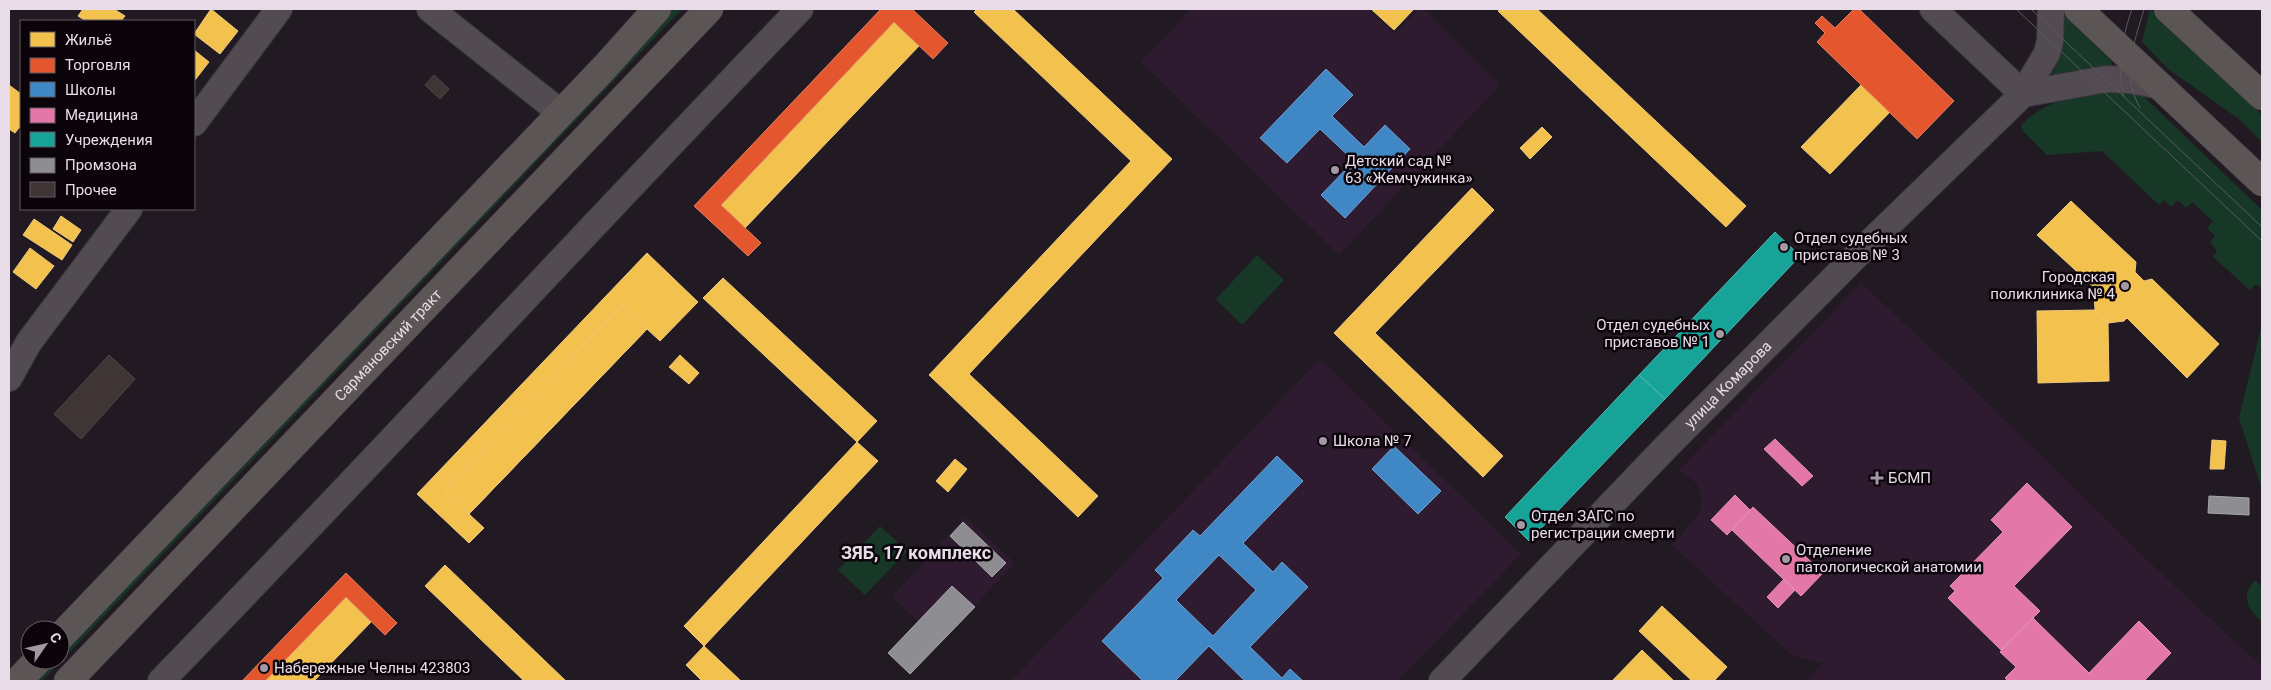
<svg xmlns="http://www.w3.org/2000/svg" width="2271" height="690" font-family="Roboto,sans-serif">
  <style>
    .built { fill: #2e1b2f }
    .green { fill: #173826 }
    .homes { fill: #f2c14e; stroke: #efc97c }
    .shops { fill: #e4572e; stroke: #e57f66 }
    .schools { fill: #3f88c5; stroke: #72a1d0; fill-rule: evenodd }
    .health { fill: #e377a8; stroke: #e495bb }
    .public { fill: #17a398; stroke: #56b4b0 }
    .industry { fill: #8d8d92; stroke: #a8a5ac }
    .building { fill: #3f3535; stroke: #4f4748 }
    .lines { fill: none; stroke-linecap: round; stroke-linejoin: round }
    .minor-casing { stroke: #3b353c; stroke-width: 28 }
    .major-casing { stroke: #3b353c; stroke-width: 29 }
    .minor { stroke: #524b52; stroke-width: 26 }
    .major { stroke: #5c5555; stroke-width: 28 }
    .tram { stroke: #5e585e; stroke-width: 1 }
    .poi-dot { fill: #a398a3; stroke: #0b050b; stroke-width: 2 }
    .labels { text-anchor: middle; stroke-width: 5; stroke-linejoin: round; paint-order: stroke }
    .poi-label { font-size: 15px; fill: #e8dce8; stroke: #0b050b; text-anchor: start }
    .street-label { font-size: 15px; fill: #e8dce8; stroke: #0b050b }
    .quarter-label { font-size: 18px; font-weight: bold; fill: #e8dce8; stroke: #0b050b }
  </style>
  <rect width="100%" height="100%" fill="#221a23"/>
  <path class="built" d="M1191,9H1367L1395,34L1418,9H1424L1500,85L1339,255L1141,62Z
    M1861,283L1953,369L2147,560L2262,667V681H1806L1823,663L1793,656L1672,545L1699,514L1701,508V493L1696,483L1679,470Z
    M1320,359L1521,554L1398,681H1011Z
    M965,517L1015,563L910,674L888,653L918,621L892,597Z"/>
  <path class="green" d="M670,9H682L42,681H31L51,660H60V650Z
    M2150,9L2262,115V142L2239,119L2168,69L2142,42Z
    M2060,12L2112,61L2111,71L2051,78L2059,55Z
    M2096,91L2140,93L2262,210V289L2256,284L2250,290L2213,257L2217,251L2210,242L2215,236L2207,228L2213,221L2192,202L2186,208L2178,200L2171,207L2164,200L2159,205L2102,151L2047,155L2023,131L2021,125C2043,103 2067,98 2096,91Z
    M1257,255L1284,280L1242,325L1216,299Z
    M2262,324V490L2239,418Z
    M880,526L907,551L865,595L838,570Z
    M2255,580L2262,587V622C2248,609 2240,597 2255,580Z"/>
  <path class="homes" d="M83,9H114L125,16L121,21H86L78,16Z
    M211,9L238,31L220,54L194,34Z
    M977,9H1013L1172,159L969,374L1098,496L1078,517L929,375L1131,161L974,12Z
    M1371,9H1414L1394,30Z
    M1500,9H1537L1746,206L1726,227L1498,11Z
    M894,22L919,46L745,228L721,205Z
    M194,50L209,62L195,80L194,79Z
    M9,85L21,94V125L15,133L9,129Z
    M1861,85L1890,112L1830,174L1801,147Z
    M1542,127L1552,137L1530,159L1520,148Z
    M1472,188L1494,210L1375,333L1503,456L1483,477L1334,333Z
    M2071,201L2136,262L2135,272L2144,281L2152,279L2219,344L2187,378L2127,318L2124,321L2108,323L2095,310L2094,293L2097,290L2037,235Z
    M61,216L81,230L73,242L53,229Z
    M34,219L72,245L62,260L23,235Z
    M30,248L54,266L36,289L13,272Z
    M647,253L698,302L660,341L647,329L469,514L484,528L469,543L417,494Z
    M723,278L877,421L857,442L703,298Z
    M622,305L647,329L469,514L445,490Z
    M2095,310L2108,323L2109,381L2038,383L2037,311Z
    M680,355L699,373L689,384L669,367Z
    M2212,440L2226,441L2224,469H2210Z
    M857,442L878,461L704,646L684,626Z
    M955,459L967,469L948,492L936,481Z
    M445,565L566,681H524L425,586Z
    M346,597L371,622L314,681H265Z
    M1662,606L1727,667L1714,681H1692L1639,631Z
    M704,646L741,681H702L686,665Z
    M1642,650L1674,681H1612Z"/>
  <path class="shops" d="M881,9H912L948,43L933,59L894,22L721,205L761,243L748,256L694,206Z
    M1854,9H1859L1954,101L1917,139L1817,42L1825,33L1815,23L1822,16L1835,28Z
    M346,573L397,623L385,635L346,597L265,681H242Z"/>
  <path class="schools" d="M1326,69L1353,95L1332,116L1364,147L1385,125L1410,149L1345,218L1321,195L1354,161L1320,129L1287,163L1260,138Z
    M1394,446L1441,491L1418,514L1372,469Z
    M1277,456L1303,481L1243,543L1273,572L1282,562L1308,587L1250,647L1282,678L1290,669L1303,681H1245L1209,646L1175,681H1143L1102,641L1163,578L1155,570L1193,530L1200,536ZM1219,555L1256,590L1213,636L1176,600Z"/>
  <path class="health" d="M1775,439L1813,476L1802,486L1764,449Z
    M2027,483L2072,527L2014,586L2040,611L2001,650L1948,598L1955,591L1950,586L2003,532L1991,520Z
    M1735,495L1750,510L1727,535L1711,520Z
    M1753,507L1823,573L1801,596L1732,530Z
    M1784,579L1795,590L1778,608L1767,597Z
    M2033,618L2089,673L2139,621L2171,653L2144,681H2008L2005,678L2016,667L2000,652Z"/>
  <path class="public" d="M1775,232L1800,256L1665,399L1639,375Z
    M1639,375L1665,399L1529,541L1505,517Z"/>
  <path class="industry" d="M2209,496L2249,498V515L2208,513Z
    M963,522L1006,563L992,577L950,536Z
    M952,586L975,607L910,674L888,653Z"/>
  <path class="building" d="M434,75L449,89L440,99L425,85Z
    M109,355L135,379L81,439L54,414Z"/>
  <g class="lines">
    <defs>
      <g id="minor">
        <path d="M430,9L561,113"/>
        <path d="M1933,9L2023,94"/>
        <path d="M2023,94L2106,79L2129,80L2161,86"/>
        <path d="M194,123L279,9"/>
        <path d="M9,378L29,342L129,209"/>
        <path d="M161,681C377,459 586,231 800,9"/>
        <path id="s1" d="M1442,681L1667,446L1855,257L2023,94L2047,53L2050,41L2051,9"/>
      </g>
      <g id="major">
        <path d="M2078,9L2262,182"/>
        <path d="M2168,9L2262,96"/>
        <path d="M60,637L604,68L657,9"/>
        <path d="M18,681L38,660"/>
        <path id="s2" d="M68,681L709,9"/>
      </g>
    </defs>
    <use href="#minor" class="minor-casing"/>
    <use href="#major" class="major-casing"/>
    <use href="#minor" class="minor"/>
    <use href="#major" class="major"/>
    <path class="tram" d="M2016,9L2262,241
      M2031,9L2262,227
      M2124,97C2116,65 2122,39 2132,9
      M2140,108C2121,74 2134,44 2144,9"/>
  </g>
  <g class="poi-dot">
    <circle cx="1335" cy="170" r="5"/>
    <circle cx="1784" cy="247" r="5"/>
    <circle cx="2125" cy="286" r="5"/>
    <circle cx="1720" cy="334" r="5"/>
    <circle cx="1323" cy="441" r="5"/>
    <path d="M1874.5 470.5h5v5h5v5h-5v5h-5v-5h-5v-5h5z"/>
    <circle cx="1521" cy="525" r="5"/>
    <circle cx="1786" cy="559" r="5"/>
    <circle cx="264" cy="668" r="5"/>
  </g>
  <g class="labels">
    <g class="poi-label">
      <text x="1345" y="166">Детский сад №<tspan x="1345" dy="17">63 «Жемчужинка»</tspan></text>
      <text x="1794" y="243">Отдел судебных<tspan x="1794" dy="17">приставов № 3</tspan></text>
      <text x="2115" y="282" text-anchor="end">Городская<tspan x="2115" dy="17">поликлиника № 4</tspan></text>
      <text x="1710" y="330" text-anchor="end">Отдел судебных<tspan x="1710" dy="17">приставов № 1</tspan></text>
      <text x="1333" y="446">Школа № 7</text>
      <text x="1888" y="483">БСМП</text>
      <text x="1531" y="521">Отдел ЗАГС по<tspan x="1531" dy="17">регистрации смерти</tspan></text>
      <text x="1796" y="555">Отделение<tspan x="1796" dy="17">патологической анатомии</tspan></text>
      <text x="274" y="673">Набережные Челны 423803</text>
    </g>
    <g class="street-label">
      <text dy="5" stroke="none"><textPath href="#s2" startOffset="464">Сармановский тракт</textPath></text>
      <text dy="5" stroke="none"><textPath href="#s1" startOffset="412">улица Комарова</textPath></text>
    </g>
    <g class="quarter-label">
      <text x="916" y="559">ЗЯБ, 17 комплекс</text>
    </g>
  </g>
  <rect width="2271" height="690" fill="none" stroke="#e8dce8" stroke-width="20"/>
  <rect x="20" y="20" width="175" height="190" fill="#0b050b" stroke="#635b63"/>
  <rect x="30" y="32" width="25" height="15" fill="#f2c14e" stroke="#635b63"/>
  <text x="65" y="45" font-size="15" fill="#e8dce8">Жильё</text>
  <rect x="30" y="58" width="25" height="15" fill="#e4572e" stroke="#635b63"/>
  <text x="65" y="70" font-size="15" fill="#e8dce8">Торговля</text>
  <rect x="30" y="82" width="25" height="15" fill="#3f88c5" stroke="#635b63"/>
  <text x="65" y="95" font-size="15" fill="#e8dce8">Школы</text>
  <rect x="30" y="108" width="25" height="15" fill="#e377a8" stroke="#635b63"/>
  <text x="65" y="120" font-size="15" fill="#e8dce8">Медицина</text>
  <rect x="30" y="132" width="25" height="15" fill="#17a398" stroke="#635b63"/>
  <text x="65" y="145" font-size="15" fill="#e8dce8">Учреждения</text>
  <rect x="30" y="158" width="25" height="15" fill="#8d8d92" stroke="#635b63"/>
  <text x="65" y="170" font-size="15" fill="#e8dce8">Промзона</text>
  <rect x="30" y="182" width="25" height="15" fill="#3f3535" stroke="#635b63"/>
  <text x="65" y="195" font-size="15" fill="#e8dce8">Прочее</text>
  <g transform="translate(45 645) rotate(56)"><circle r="24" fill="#0b050b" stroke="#635b63"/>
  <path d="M0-4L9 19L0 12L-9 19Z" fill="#a398a3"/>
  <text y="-8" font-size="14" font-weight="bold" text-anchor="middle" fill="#e8dce8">С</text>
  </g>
</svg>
